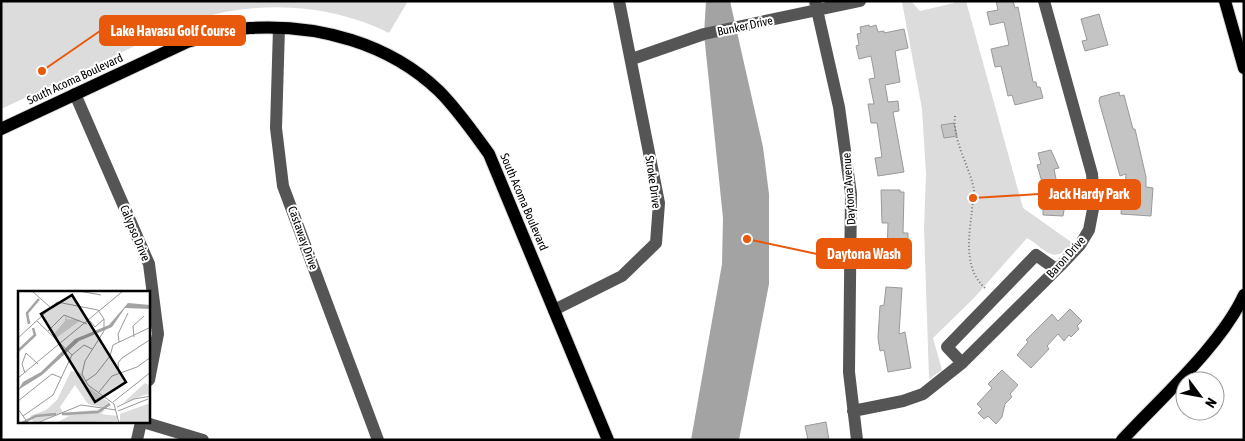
<svg xmlns="http://www.w3.org/2000/svg" width="1245" height="441" font-family="'Asap Condensed',sans-serif">
  <style>
    .green { fill: #dcdcdc }
    .water { fill: #a3a3a3 }
    .building { fill: #c4c4c4; stroke: #999 }
    .lines { fill: none; stroke-linecap: round; stroke-linejoin: round }
    .major-casing { stroke: #dbdbdb; stroke-width: 14 }
    .path { stroke: #777; stroke-width: 2; stroke-dasharray: 1 2.5; stroke-linecap: butt }
    .minor { stroke: #555; stroke-width: 12 }
    .major { stroke: #000; stroke-width: 12 }
    .labels { text-anchor: middle; stroke-width: 4; stroke-linejoin: round; paint-order: stroke }
    .street-label { font-size: 12px; fill: #000; stroke: #fff }
    .inset-river { fill: none; stroke: #a3a3a3; stroke-width: 2.5 }
    .inset-road { fill: none; stroke: #999; stroke-width: 1 }
    .view { fill: #000; fill-opacity: 0.15; stroke: #000; stroke-width: 2.5 }
    .inset-edge { fill: none; stroke: #000; stroke-width: 2.5 }
    .leader { fill: none; stroke: #e8590c; stroke-width: 2 }
    .callout-dot { fill: #e8590c; stroke: #fff; stroke-width: 2 }
    .callout { fill: #e8590c; stroke: #e8590c; stroke-width: 2 }
    .callout-label { font-size: 14px; text-anchor: middle; font-weight: bold; fill: #fff }
  </style>
  <rect width="100%" height="100%" fill="#fff"/>
  <path class="green" d="M1,1H408L389,33C330,4 260,0 197,19C169,28 142,43 114,56C77,74 39,91 1,109Z
    M911,1L920,11L954,3L953,1H966L1023,208L1074,244C1050,265 1049,251 1027,238L974,298L933,338L942,370L929,379L924,228L926,174L922,109L902,2Z"/>
  <path class="water" d="M706,1H730L763,147L769,194V284L739,440H691L722,264L723,218L704,34Z"/>
  <path class="building" d="M996,1H1013L1015,8L1018,7L1033,82H1036L1037,87H1040L1043,98L1015,105L1012,95L1008,96L1001,66L995,67L991,49L1009,45L1004,22L990,25L987,12L998,10Z
    M1099,14L1108,45L1085,51L1082,41L1087,40L1081,19Z
    M869,25L870,27L876,25L878,32L884,31V33L904,29L908,48L895,51L900,82L885,85L888,102L898,101L899,111L893,112L904,172L878,176L875,158L882,157L877,123H871L868,104H874L869,79L875,78L871,56L859,59L856,46L859,45L857,34L861,33L860,27Z
    M1119,92L1120,96L1124,95L1133,129H1135L1146,177V187L1153,188L1151,216L1121,214L1122,195H1125L1126,174L1120,176L1099,101L1100,97Z
    M954,123L957,136L944,138L941,125Z
    M1051,150L1059,168L1054,169L1057,184H1063L1062,199H1066L1063,216L1043,215V207H1040L1042,182L1037,165L1041,164L1038,153Z
    M881,190H900V192H904L903,233H908L907,269L881,268V256H887L888,223H882Z
    M886,287L902,288L899,334L905,332L911,368L888,372L884,350L880,351L878,338L880,306L884,305Z
    M1070,309L1082,321L1077,326L1079,329L1071,337L1069,335L1064,341L1058,334L1047,346L1049,349L1031,368L1017,355L1028,342L1026,340L1052,314L1058,321Z
    M1002,370L1018,385L1010,394L1012,397L1005,404L1002,417L996,424L988,416L984,419L978,413L982,409L977,404L992,388L988,384Z
    M826,422L829,440H808L805,426Z"/>
  <g class="lines">
    <defs>
      <path id="major" d="M1225,1L1244,68
        M1,129L187,42C208,36 229,29 250,28C318,24 389,43 439,91C458,110 473,132 489,154L608,440
        M1122,440C1161,398 1221,345 1244,295"/>
    </defs>
    <use href="#major" class="major-casing"/>
    <path class="path" d="M955,116C952,140 970,167 974,190C975,197 972,203 972,210C969,237 963,269 986,289"/>
    <path class="minor" d="M815,1L839,107L851,194L849,372L857,440
      M279,28L276,128L283,186L378,440
      M632,59L704,34L860,1
      M75,94L149,264L158,334L149,380
      M554,310L622,276L656,243L659,203L619,1
      M962,363L947,347L1036,255L1056,269
      M853,411L903,401L923,394L962,363L1064,262L1080,245L1089,230L1093,209V187L1092,174L1044,1
      M143,422L203,440
      M137,440L141,422"/>
    <use href="#major" class="major"/>
  </g>
  <g class="labels">
    <g class="street-label">
      <text transform="translate(745 26) rotate(-12)" y="4">Bunker Drive</text>
      <text transform="translate(75 79) rotate(-25)" y="4">South Acoma Boulevard</text>
      <text transform="translate(653 182) rotate(82)" y="4">Stroke Drive</text>
      <text transform="translate(849 189) rotate(-94)" y="4">Daytona Avenue</text>
      <text transform="translate(524 202) rotate(67)" y="4">South Acoma Boulevard</text>
      <text transform="translate(135 233) rotate(67)" y="4">Calypso Drive</text>
      <text transform="translate(303 238) rotate(70)" y="4">Castaway Drive</text>
      <text transform="translate(1066 257) rotate(-48)" y="4">Baron Drive</text>
    </g>
  </g>
  <g transform="translate(18 291)">
    <rect width="132" height="132" fill="#fff"/>
    <path d="M47,25L49,28L63,29L38,47L35,44L47,30ZM53,80L63,82L69,95L92,112L87,117L70,113L57,94L42,116L45,122L16,132L12,125L28,119L39,109ZM127,92L132,95V105L129,103L105,112ZM132,112V132H102V123ZM84,118L87,119L83,123L100,125L99,130L38,132L51,125L44,124L47,122Z" fill="#dcdcdc"/>
    <path d="M110,12L132,14V18L107,17L94,36L61,50L24,84L0,99L5,91L23,81L57,48L91,34Z" fill="#a3a3a3"/>
    <path class="inset-river" d="M11,33L9,22L21,8M0,60L17,44L15,37M44,123L80,121L92,113M4,132L18,125L38,123"/>
    <path class="inset-road" d="M14,0L32,16M61,0L83,4M19,30L54,64M72,30L77,36L86,28M30,40L46,24L69,33M116,46L115,35L126,25M0,47L39,11L80,19L86,28V40L67,70L64,83L70,94L96,113L101,132M101,51L100,43L110,22M7,82L4,73L8,62L20,73M101,82L100,72L104,67L133,48M0,87L105,0M68,90L78,83L92,65L95,54L133,36M81,101L94,85L119,76L133,66M0,110L34,83L44,87M95,111L133,81M99,116L116,108L133,105M0,118L10,132M100,120L130,108M5,125L35,104L54,64L66,54L74,58M19,132L63,114L98,119"/>
    <path class="view" d="M54,4L108,91L77,111L23,23Z"/>
    <rect width="132" height="132" class="inset-edge"/>
  </g>
  <path class="leader" d="M42 71L100 31M973 198L1039 194M747 239L817 254"/>
  <g class="callout-dot">
    <circle cx="42" cy="71" r="5"/>
    <circle cx="973" cy="198" r="5"/>
    <circle cx="747" cy="239" r="5"/>
  </g>
  <g class="callout">
    <rect x="100" y="16" width="145" height="29" rx="5"/>
    <rect x="1039" y="180" width="101" height="29" rx="5"/>
    <rect x="817" y="239" width="94" height="29" rx="5"/>
  </g>
  <g class="callout-label">
    <text x="173" y="36">Lake Havasu Golf Course</text>
    <text x="1089" y="199">Jack Hardy Park</text>
    <text x="864" y="259">Daytona Wash</text>
  </g>
  <rect width="1245" height="441" fill="none" stroke="#000000" stroke-width="5"/>
  <g transform="translate(1200 396) rotate(122)"><circle r="24" fill="#ffffff" stroke="#999999"/>
  <path d="M0-4L9 19L0 12L-9 19Z" fill="#000000"/>
  <text y="-8" font-size="14" font-weight="bold" text-anchor="middle" fill="#000000">N</text>
  </g>
</svg>
